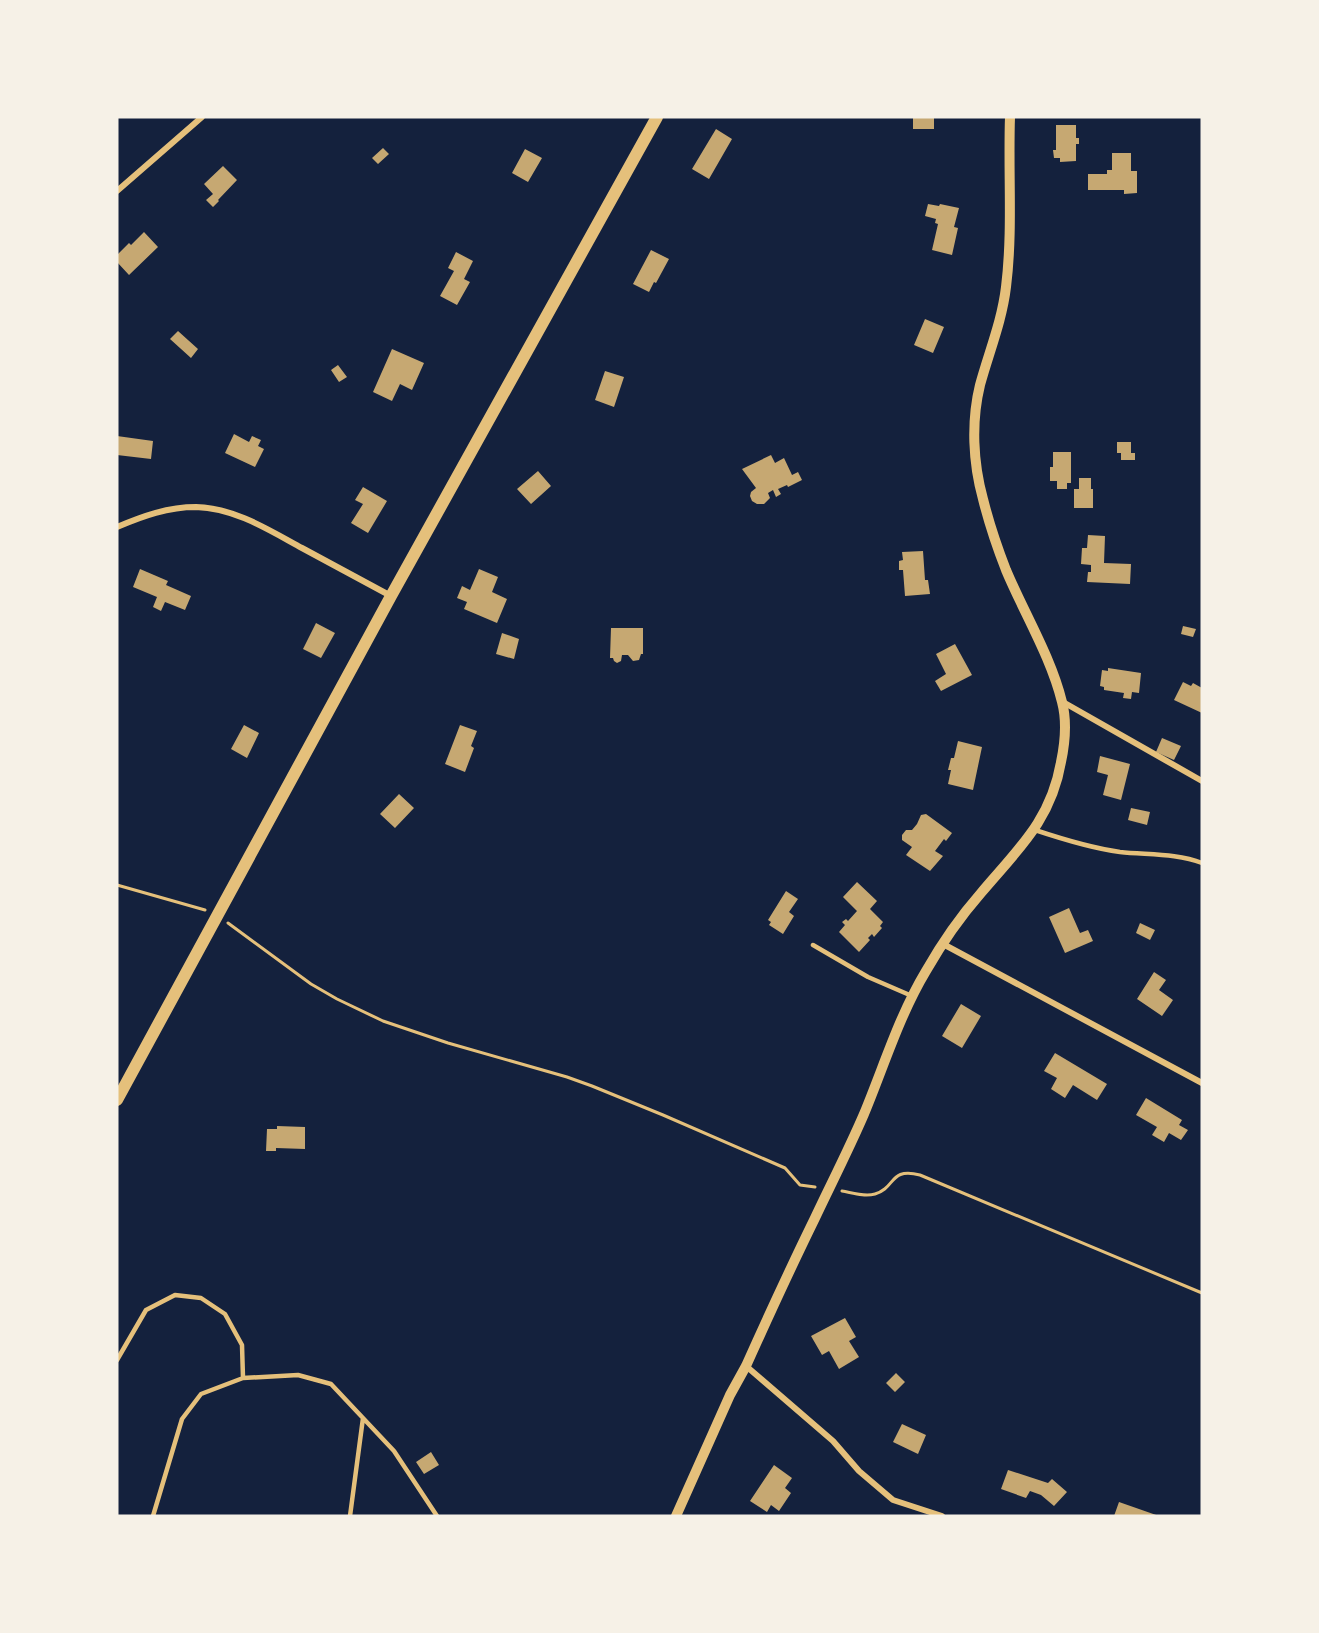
<svg xmlns="http://www.w3.org/2000/svg" width="1319" height="1633" font-family="Roboto,sans-serif">
  <style>
    .building { fill: #c6a872 }
    .lines { fill: none; stroke-linecap: round; stroke-linejoin: round }
    .path { stroke: #e5c07b; stroke-width: 3 }
    .service { stroke: #e5c07b; stroke-width: 4.5 }
    .minor { stroke: #e5c07b; stroke-width: 6 }
    .tertiary { stroke: #e5c07b; stroke-width: 10 }
    .secondary { stroke: #e5c07b; stroke-width: 12 }
  </style>
  <rect width="100%" height="100%" fill="#14213d"/>
  <path class="building" d="M913,117H934V129H913Z
    M1056,125H1076V138H1079V144H1076V161L1060,162V158H1054L1053,150H1056Z
    M716,129L732,139L709,179L692,169Z
    M383,148L389,154L378,164L372,158Z
    M525,149L542,158L528,182L512,173Z
    M1112,153H1131V171H1137V193L1124,194V190H1088V174H1107V170H1112Z
    M223,166L237,180L218,200L219,201L213,207L206,200L213,194L204,184Z
    M928,204L939,206L940,204L959,208L954,227L958,228L952,255L932,250L938,224L935,223L936,219L925,216Z
    M144,232L158,247L129,275L117,262V255L129,243L131,245Z
    M651,250L669,259L656,283L654,282L649,292L633,284Z
    M456,252L473,261L464,279L470,282L457,305L440,296L454,271L448,268Z
    M925,319L944,327L933,353L914,345Z
    M178,331L198,349L191,358L170,339Z
    M392,349L424,363L412,390L400,384L392,401L373,392Z
    M338,365L347,377L339,382L331,370Z
    M605,371L624,377L614,407L595,400Z
    M234,434L249,442L252,436L261,440L258,446L264,449L255,467L225,453Z
    M117,436L153,441L151,459L117,455Z
    M1117,442H1131V453H1135V460H1121V453H1117Z
    M1053,452H1071V483H1067V489H1057V481H1050V467H1053Z
    M771,455L775,463L784,458L792,475L798,472L802,480L788,487L787,485L778,489L781,494L776,497L773,490L768,493L770,498L764,504H757L752,501L750,496L751,492L756,488L742,469Z
    M538,471L551,486L531,504L517,489Z
    M1079,478H1091V489H1093V508H1074V489H1079Z
    M363,487L387,501L368,533L351,523L363,504L355,500Z
    M1088,535L1105,536L1104,563L1131,564L1130,584L1087,582L1088,572H1091V565L1081,564L1082,548H1087Z
    M923,551L925,580H928L930,594L905,596L903,570H899V561L903,560L902,552Z
    M140,569L168,581L166,585L191,596L185,610L165,602L161,611L153,607L157,597L133,587Z
    M479,569L498,577L492,592L507,599L497,623L464,609L467,602L457,598L462,586L470,590Z
    M316,623L335,633L321,658L303,649Z
    M1183,626L1196,629L1193,637L1181,634Z
    M611,628H643V654H641L639,660L633,661L628,655H622L621,661L617,663L614,661L613,658H610Z
    M502,633L519,639L514,659L496,654Z
    M955,644L972,675L941,691L935,681L946,674L936,654Z
    M1108,668L1141,673L1139,693L1132,692L1131,699L1123,698L1124,693L1104,690V687L1100,686L1102,670L1108,671Z
    M1183,682L1191,686L1193,683L1202,688V713L1174,700Z
    M244,725L259,733L247,758L231,749Z
    M460,725L477,731L471,746L474,748L465,772L445,764Z
    M1162,738L1181,746L1174,760L1156,752Z
    M958,741L982,747L973,790L948,784L951,770H948L951,758H954Z
    M1100,756L1130,764L1121,800L1103,795L1108,775L1097,772Z
    M399,794L414,808L395,828L380,814Z
    M1131,808L1150,812L1147,825L1128,820Z
    M926,814L952,833L946,841L944,839L935,851L943,856L930,871L906,855L912,847L902,840V835L906,830H912L917,824L921,815Z
    M857,882L877,901L870,909L883,922L880,926L882,928L874,937L872,934L868,938L870,940L859,952L839,932L845,925L842,922L846,919L848,921L857,911L843,897Z
    M786,891L798,899L789,912L794,916L783,934L769,925L771,922L768,920Z
    M1069,908L1080,933L1088,930L1093,941L1065,953L1049,917Z
    M1140,923L1155,930L1150,940L1136,933Z
    M1154,972L1166,980L1159,990L1173,1000L1162,1016L1137,999Z
    M961,1004L981,1016L962,1048L942,1036Z
    M1055,1053L1107,1084L1097,1100L1073,1085L1065,1098L1051,1089L1057,1078L1044,1071Z
    M1146,1098L1182,1120L1179,1125L1188,1130L1181,1140L1169,1133L1164,1142L1152,1135L1157,1127L1136,1115Z
    M277,1126L305,1127V1149L276,1148V1151H266L267,1129H277Z
    M845,1318L856,1337L849,1341L859,1357L839,1369L829,1351L822,1355L811,1336Z
    M896,1373L905,1382L895,1392L886,1383Z
    M902,1424L926,1435L918,1454L893,1442Z
    M431,1452L439,1465L424,1474L416,1462Z
    M774,1465L792,1478L785,1488L791,1493L779,1511L771,1505L767,1512L750,1501Z
    M1008,1470L1048,1483L1052,1479L1067,1492L1054,1506L1041,1495L1030,1491L1026,1498L1001,1489Z
    M1119,1502L1159,1516H1114Z"/>
  <g class="lines">
    <path class="path" d="M117,885L205,910
      M228,923L311,984L337,999L383,1021L448,1043L567,1077L592,1086L663,1115L785,1168L800,1185L815,1187
      M842,1191C853,1193 864,1197 875,1194C896,1188 889,1167 920,1175L1202,1293"/>
    <path class="service" d="M1035,830C1062,839 1091,848 1120,852C1147,855 1177,853 1202,863
      M813,945L868,977L912,996
      M117,1360L146,1310L175,1295L201,1298L225,1314L242,1345L243,1378
      M153,1516L182,1419L201,1394L243,1378L298,1375L331,1384L394,1451L437,1516
      M350,1516L363,1418"/>
    <path class="minor" d="M117,191L202,117
      M117,527C143,516 168,507 196,507C235,508 269,530 302,548C332,564 361,580 391,596
      M1063,702L1202,781
      M943,944L1202,1083
      M746,1366L833,1441L859,1471L893,1500L942,1516"/>
    <path class="tertiary" d="M676,1516L730,1395L746,1366C768,1317 791,1267 815,1218C831,1184 849,1149 864,1114C884,1066 899,1016 926,971C942,943 960,917 981,893C1017,850 1051,821 1061,762C1065,743 1067,721 1062,702C1051,657 1024,613 1006,570C997,547 989,523 983,499C973,463 971,422 980,385C989,352 1002,321 1006,287C1013,231 1008,173 1010,117"/>
    <path class="secondary" d="M117,1100L391,596L657,117"/>
  </g>
  <rect width="1319" height="1633" fill="none" stroke="#f6f1e7" stroke-width="237"/>
</svg>
